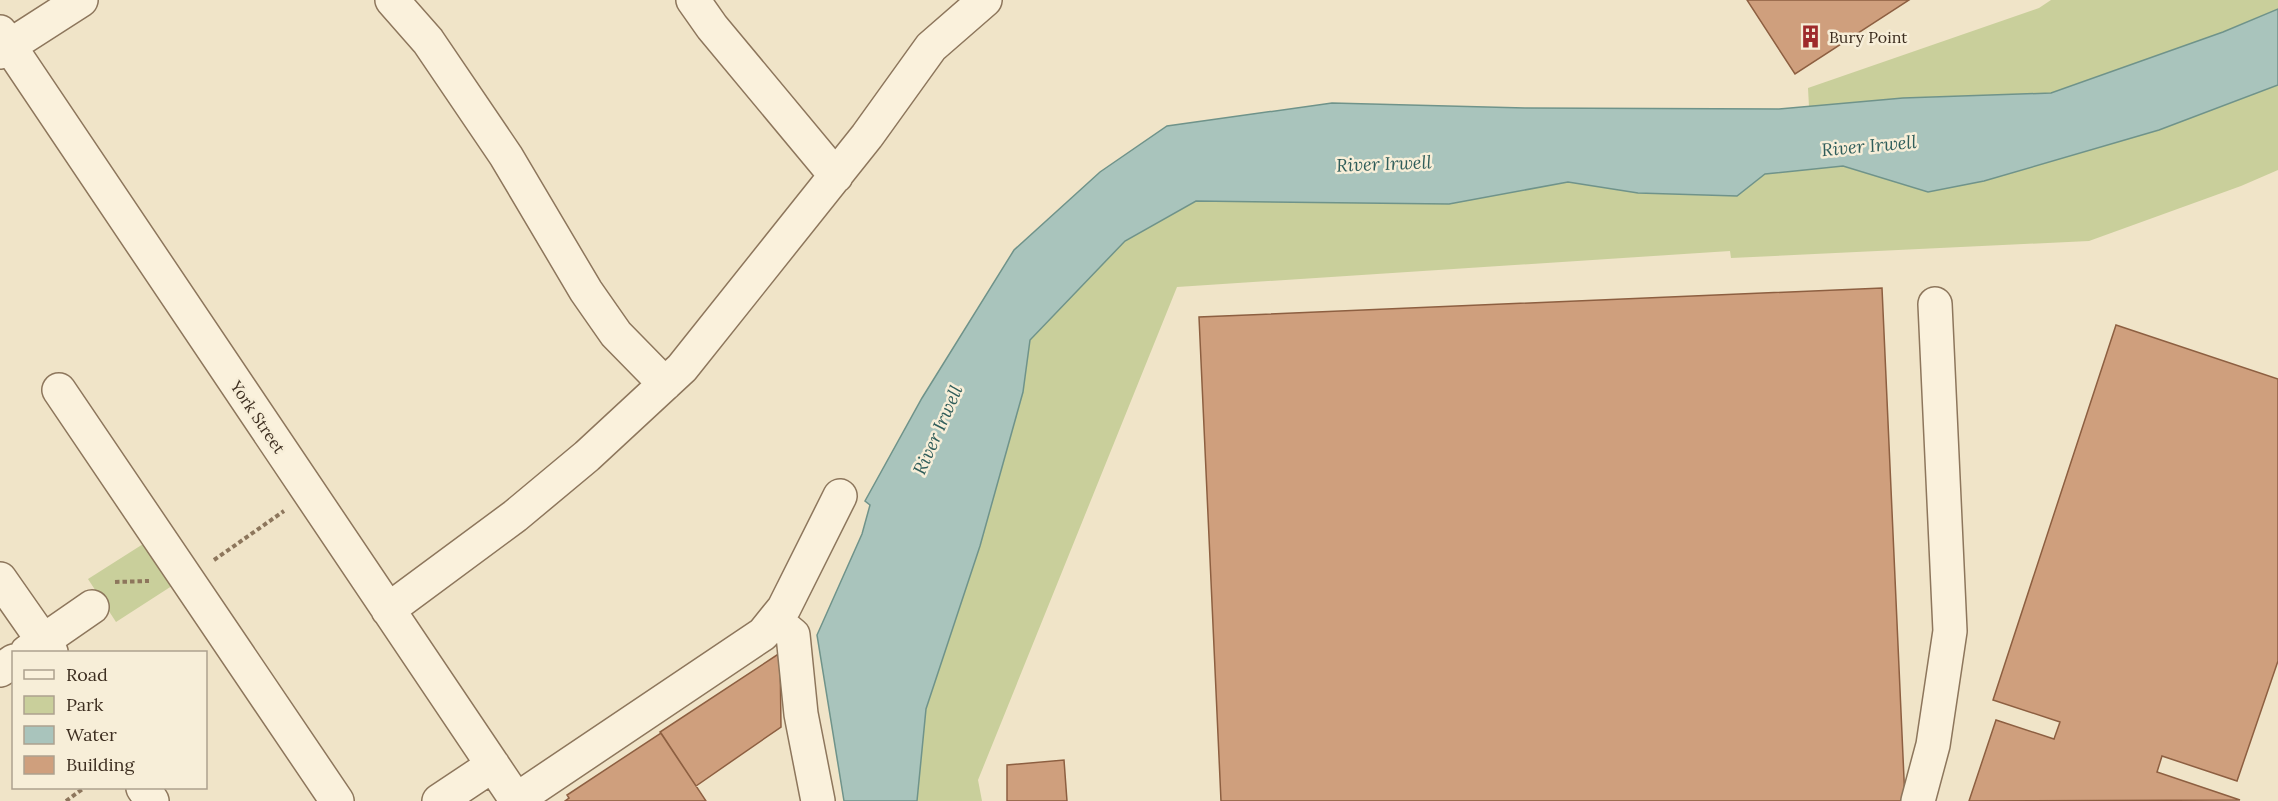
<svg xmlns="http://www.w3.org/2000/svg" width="2278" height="801" font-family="Lora,serif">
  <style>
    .green { fill: #c9cf9b }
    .water { fill: #a9c4bc; stroke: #6f938a; stroke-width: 1.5 }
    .building { fill: #cf9f7d; stroke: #8d5f41; stroke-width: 1.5 }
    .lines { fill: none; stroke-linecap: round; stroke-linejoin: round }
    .minor-casing { stroke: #8d765c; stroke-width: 36 }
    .path { stroke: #8d765c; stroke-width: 4; stroke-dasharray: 4.5 3; stroke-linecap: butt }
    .minor { stroke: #faf1dc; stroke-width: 33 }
    .labels { text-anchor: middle; stroke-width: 5; stroke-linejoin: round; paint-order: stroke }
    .poi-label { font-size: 16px; fill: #3d2e20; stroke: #f7eed8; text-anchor: start }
    .street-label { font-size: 16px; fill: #3d2e20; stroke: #f7eed8 }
    .water-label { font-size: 18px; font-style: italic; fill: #2f5d5a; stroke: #f7eed8 }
  </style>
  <rect width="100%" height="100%" fill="#f0e4c8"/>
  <path class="green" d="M2051,0H2278V9L2223,32L2051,93L1903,98L1809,107L1808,88L2039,8Z
    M2278,85V170L2241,186L2089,241L1731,258L1730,251L1177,287L978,780L982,801H917L926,709L980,546L1023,392L1030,340L1125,241L1196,201L1447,202L1568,182L1638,193L1737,196L1765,174L1843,166L1928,192L1984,181L2159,130Z
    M151,539L178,582L116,622L88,579Z"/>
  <path class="water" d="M2278,9V85L2159,130L1984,181L1928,192L1843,166L1765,174L1737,196L1638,193L1568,182L1449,204L1196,201L1125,241L1030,340L1023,392L980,546L926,709L917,801H844L817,635L862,534L870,505L865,501L922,398L1014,250L1100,172L1167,126L1332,103L1525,108L1779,109L1903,98L2051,93L2223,32Z"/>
  <path class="building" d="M1747,0H1909L1795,74Z
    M1882,288L1905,801H1221L1199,317Z
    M2116,325L2278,379V661L2237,781L2162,756L2157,772L2240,800L1969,801L1996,720L2054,739L2060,722L1993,700Z
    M780,653L781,727L696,786L660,732Z
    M661,733L706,801H565L569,798L567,795Z
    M1064,760L1067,801H1007V765Z"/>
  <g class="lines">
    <defs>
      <path id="minor" d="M392,0L428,41L506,156L586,291L616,334L665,384
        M693,0L712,27L836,176
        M0,32L517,801
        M0,52L81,0
        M59,390L337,801
        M0,579L51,652
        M388,610L515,516L587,456L682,368L867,136L931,47L985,0
        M775,620L793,635L801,714L818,801
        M27,652L92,607
        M0,670L14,661
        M143,788L152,801
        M516,800L763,634L784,608L840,496
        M439,801L493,765
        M1918,801L1933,745L1950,631L1935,304"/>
    </defs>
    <use href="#minor" class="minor-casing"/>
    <path class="path" d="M214,560L284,511
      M115,582L149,581
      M66,801L84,788"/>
    <use href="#minor" class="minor"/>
  </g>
  <defs>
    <symbol id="building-bare" viewBox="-9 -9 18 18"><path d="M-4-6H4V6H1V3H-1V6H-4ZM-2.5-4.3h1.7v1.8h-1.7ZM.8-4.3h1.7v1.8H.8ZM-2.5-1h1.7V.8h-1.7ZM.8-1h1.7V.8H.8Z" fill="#9e2a2b" stroke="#f7eed8" stroke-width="2.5" paint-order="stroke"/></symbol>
  </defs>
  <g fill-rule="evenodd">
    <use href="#building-bare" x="1794" y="20" width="33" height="33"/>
  </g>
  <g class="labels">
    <g class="poi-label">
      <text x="1829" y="43">Bury Point</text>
    </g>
    <g class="street-label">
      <text transform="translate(258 417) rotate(56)" y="6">York Street</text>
    </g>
    <g class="water-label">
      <text transform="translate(1869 146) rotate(-5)" y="6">River Irwell</text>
      <text transform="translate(1384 164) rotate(-2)" y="6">River Irwell</text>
      <text transform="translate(938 430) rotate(-66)" y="6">River Irwell</text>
    </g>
  </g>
  <rect x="12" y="651" width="195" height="138" fill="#f7eed8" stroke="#ada18e" stroke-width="1.5"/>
  <rect x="24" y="670" width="30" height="9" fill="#faf1dc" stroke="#ada18e" stroke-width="1.5"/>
  <text x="66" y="681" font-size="18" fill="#3d2e20">Road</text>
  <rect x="24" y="696" width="30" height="18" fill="#c9cf9b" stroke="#ada18e" stroke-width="1.5"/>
  <text x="66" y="711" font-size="18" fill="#3d2e20">Park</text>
  <rect x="24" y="726" width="30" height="18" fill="#a9c4bc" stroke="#ada18e" stroke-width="1.5"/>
  <text x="66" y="741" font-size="18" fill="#3d2e20">Water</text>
  <rect x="24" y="756" width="30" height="18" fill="#cf9f7d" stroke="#ada18e" stroke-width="1.5"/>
  <text x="66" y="771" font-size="18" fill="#3d2e20">Building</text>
</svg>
